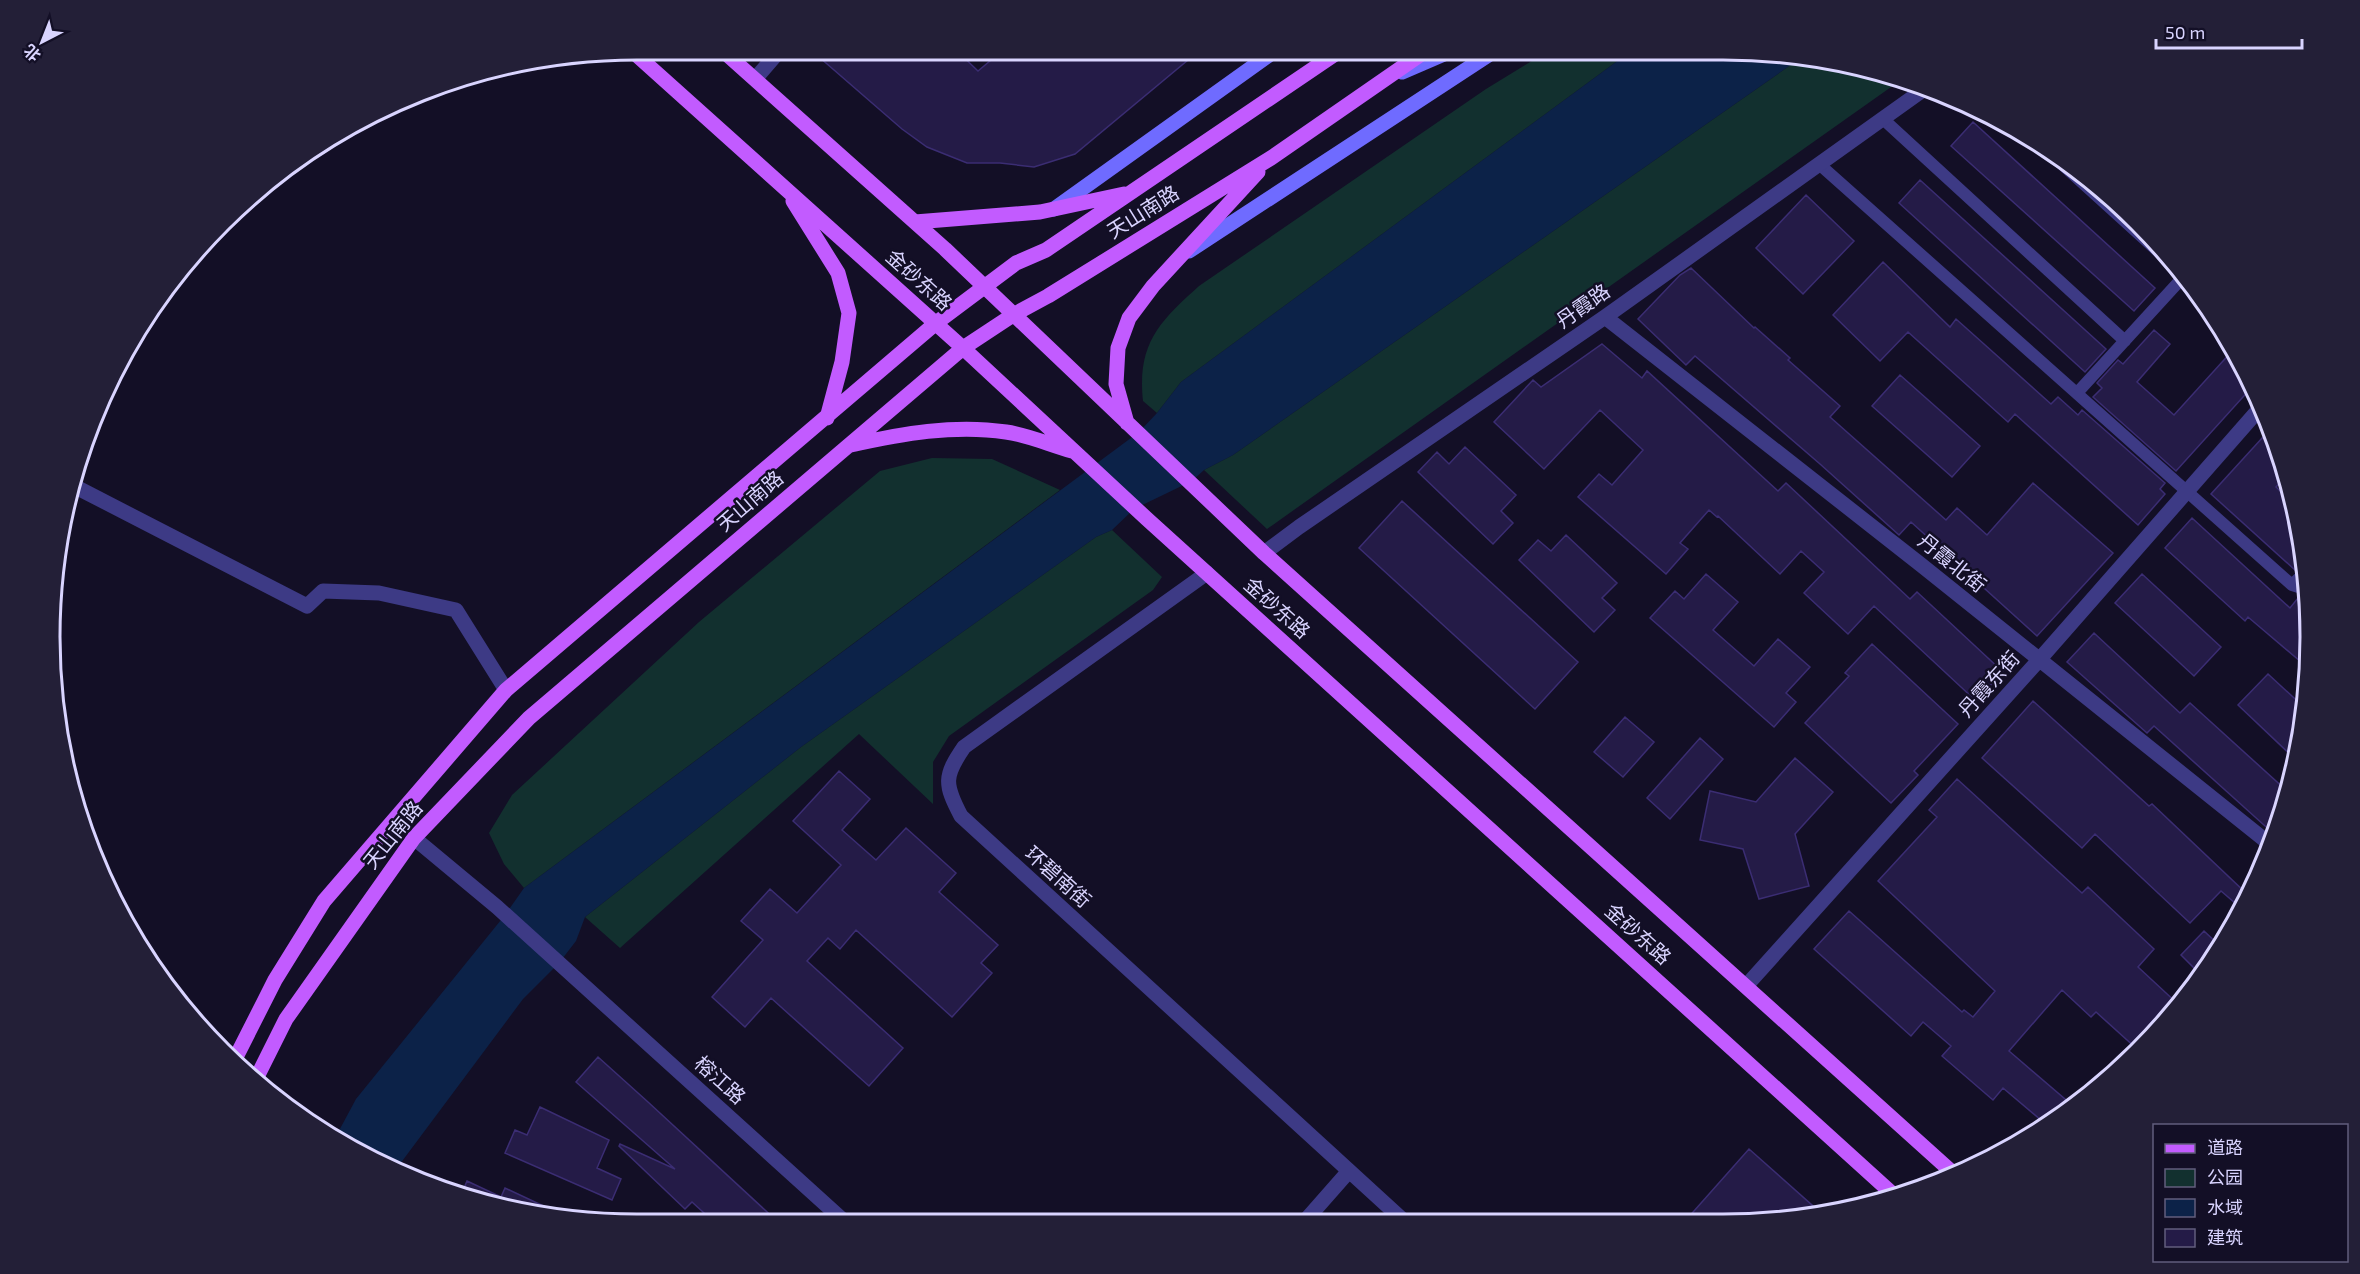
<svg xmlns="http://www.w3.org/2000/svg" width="2360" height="1274" font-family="'Exo 2','Noto Sans SC',sans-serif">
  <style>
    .green { fill: #12302f }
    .water { fill: #0c2248 }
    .building { fill: #241b47; stroke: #3b2d73; stroke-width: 1.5 }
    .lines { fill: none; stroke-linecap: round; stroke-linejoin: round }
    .service { stroke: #3d3a85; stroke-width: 12 }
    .minor { stroke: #3d3a85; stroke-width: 15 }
    .tertiary { stroke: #3d3a85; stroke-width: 15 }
    .secondary { stroke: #6f6bff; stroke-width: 15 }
    .primary { stroke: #c25bff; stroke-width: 15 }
    .labels { text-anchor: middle; stroke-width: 5; stroke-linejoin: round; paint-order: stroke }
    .street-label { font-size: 20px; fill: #d9d4ff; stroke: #130f26 }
    .rim { fill: none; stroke: #d9d4ff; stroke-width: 3 }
  </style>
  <rect width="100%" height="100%" fill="#130f26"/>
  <path class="green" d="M1548,51H1631L1181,382L1157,413L1143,401C1137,344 1159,322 1199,286L1486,89Z
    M1802,57L1875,70L1901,80L1267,529L1204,470L1233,455Z
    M932,458L992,459L1060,490L524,888L504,864L489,833L512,795L699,622L880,471Z
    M1112,530L1162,577L1153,590L949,736L933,762V804L859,734L620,948L585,917L801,747L1096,537Z"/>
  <path class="water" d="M1631,51H1761L1802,57L1233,455L1204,470L1192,481L1134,509L1112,530L1096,537L801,747L585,917L576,941L559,963L523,999L397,1168L344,1146L334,1140L356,1099L505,915L524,888L1139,432L1157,413L1181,382Z"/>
  <path class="building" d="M811,50H956L978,71L1003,50H1200L1075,154L1034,167L1000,163H967L927,147L902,129Z
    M1973,122L2155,288L2134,311L1951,146Z
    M1920,180L2106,349L2085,372L1899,203Z
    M1806,195L1854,241L1803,294L1756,248Z
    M1883,262L1950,327L1956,319L2051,404L2058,397L2078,415L2082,410L2165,483L2160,489L2165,494L2138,525L2015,414L2008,422L1908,332L1880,361L1833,315Z
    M1691,268L1754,328L1755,327L1790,358L1788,360L1840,406L1830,417L1946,520L1957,508L1987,535L2033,483L2113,553L2037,636L1911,522L1899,535L1820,464L1695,356L1686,365L1638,319L1680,275Z
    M2154,330L2170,344L2137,382L2174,415L2233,350L2253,386L2176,471L2093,397L2102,388L2097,383L2118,360L2123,364Z
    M1602,344L1642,378L1647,371L1778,491L1786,483L1910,599L1917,592L2003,672L1976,701L1874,606L1848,634L1804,593L1824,572L1801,551L1780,574L1718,516L1717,517L1709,510L1680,543L1688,549L1666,574L1578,497L1599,474L1612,485L1643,450L1600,410L1544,469L1494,422L1533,380L1541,387Z
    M1900,375L1980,446L1952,477L1872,406Z
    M2263,437L2277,450L2287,475L2276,487L2293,503L2304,564L2295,570L2211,494Z
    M1465,447L1516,495L1501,511L1513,523L1493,544L1418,472L1437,452L1449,464Z
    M1402,501L1578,662L1535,709L1359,548Z
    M2192,518L2290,608L2298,598L2309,608L2307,667L2248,617L2245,621L2165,548Z
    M1566,535L1617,583L1602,598L1615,610L1594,632L1519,560L1538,540L1551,551Z
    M1706,574L1738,602L1713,630L1754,666L1778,639L1810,667L1786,693L1796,702L1774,727L1650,618L1675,591L1684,599Z
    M2142,574L2221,647L2194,676L2115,603Z
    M2094,633L2180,713L2190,703L2287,791L2275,835L2154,726L2147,733L2067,662Z
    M1872,644L1958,724L1914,771L1918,775L1891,803L1805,723L1849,676L1845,673Z
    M2268,674L2306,709L2295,759L2238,705Z
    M2033,701L2149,806L2152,804L2248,895L2242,909L2221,891L2190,923L2095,834L2082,848L1982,758Z
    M1625,717L1654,742L1623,777L1594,752Z
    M1700,738L1723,759L1670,819L1647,798Z
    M1795,758L1833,792L1795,834L1809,886L1759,899L1743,849L1700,840L1710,791L1756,802Z
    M839,771L870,799L842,830L876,860L906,828L956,873L939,892L998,945L981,963L992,973L952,1017L856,930L840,949L828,938L807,961L903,1048L869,1086L771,998L745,1027L712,997L763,940L741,921L770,889L797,913L841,865L793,821Z
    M1957,779L2082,893L2088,887L2154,949L2138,967L2179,1005L2164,1025L2137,1049L2096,1012L2091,1017L2062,990L2009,1051L2072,1105L2048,1126L2003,1088L1993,1100L1942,1056L1951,1046L1923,1022L1911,1036L1814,949L1849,911L1962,1012L1964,1010L1973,1017L1995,991L1878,881L1937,817L1929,810Z
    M2204,931L2220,946L2200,974L2181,955Z
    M598,1057L648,1102L779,1223H715L692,1202L685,1209L619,1146L620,1144L675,1169L576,1082Z
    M540,1107L609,1140L597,1168L621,1179L612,1200L505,1153L515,1130L527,1135Z
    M1749,1149L1822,1214L1799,1220H1686Z
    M467,1181L501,1197L505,1188L554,1211L552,1216L485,1204L461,1195Z"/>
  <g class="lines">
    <path class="service" d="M1883,119L2125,341
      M2043,147L2184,275
      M1819,164L2292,585L2308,590
      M2077,393L2185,275
      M2292,585L2305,572"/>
    <path class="minor" d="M756,78L780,50
      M1605,317L1920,564L2271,845
      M70,484L307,606L323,591L379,593L456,610L506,690
      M1264,553L1299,527L1605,317L1923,90
      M1207,573L964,747C944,776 944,784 961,816L1404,1221
      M1746,986L2039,660L2261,407
      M1305,1221L1349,1171"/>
    <path class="tertiary" d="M414,838L497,907L845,1222"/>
    <path class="secondary" d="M1402,72L1453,50
      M1054,209L1276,50
      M1189,251L1496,50"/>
    <path class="primary" d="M631,50L963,348L1147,519L1896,1197
      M722,50L945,249L1264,553L1953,1173
      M793,201L838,273L849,313L842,362L827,418
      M915,222L1040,212L1124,194
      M1127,423L1116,384L1118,348L1129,318L1153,286L1258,172
      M851,445C901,434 954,424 1006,432C1028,435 1050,445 1072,451
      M234,1061L275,980L324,901L506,690L936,323L1016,263L1046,250L1341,50
      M255,1081L286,1019L414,838L529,718L963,348L1013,315L1048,296L1271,158L1427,50"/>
  </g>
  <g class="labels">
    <g class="street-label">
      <text transform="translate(1143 212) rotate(-32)" y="7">天山南路</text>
      <text transform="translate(919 280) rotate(42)" y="7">金砂东路</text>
      <text transform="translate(1583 306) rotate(-35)" y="7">丹霞路</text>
      <text transform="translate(750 501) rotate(-41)" y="7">天山南路</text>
      <text transform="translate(1952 563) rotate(39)" y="7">丹霞北街</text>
      <text transform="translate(1277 608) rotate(42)" y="7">金砂东路</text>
      <text transform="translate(1989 684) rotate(-48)" y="7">丹霞东街</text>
      <text transform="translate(393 835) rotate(-51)" y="7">天山南路</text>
      <text transform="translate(1058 877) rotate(42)" y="7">环碧南街</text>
      <text transform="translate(1638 934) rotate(42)" y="7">金砂东路</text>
      <text transform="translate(720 1080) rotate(42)" y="7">榕江路</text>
    </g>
  </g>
  <path d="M0 0H2360V1274H0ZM637 60H1723A577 577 0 0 1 2300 637V637A577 577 0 0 1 1723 1214H637A577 577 0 0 1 60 637V637A577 577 0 0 1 637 60Z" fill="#231f37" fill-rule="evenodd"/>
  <path class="rim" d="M637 60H1723A577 577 0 0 1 2300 637V637A577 577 0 0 1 1723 1214H637A577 577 0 0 1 60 637V637A577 577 0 0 1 637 60Z"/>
  <rect x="2153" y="1124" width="195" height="138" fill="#130f26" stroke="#625e7d" stroke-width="1.5"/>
  <rect x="2165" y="1144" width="30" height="9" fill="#c25bff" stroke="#625e7d" stroke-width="1.5"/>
  <text x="2207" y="1154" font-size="18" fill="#d9d4ff">道路</text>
  <rect x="2165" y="1169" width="30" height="18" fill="#12302f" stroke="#625e7d" stroke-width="1.5"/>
  <text x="2207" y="1184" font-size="18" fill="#d9d4ff">公园</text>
  <rect x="2165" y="1199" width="30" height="18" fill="#0c2248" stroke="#625e7d" stroke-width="1.5"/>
  <text x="2207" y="1214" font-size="18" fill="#d9d4ff">水域</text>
  <rect x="2165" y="1229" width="30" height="18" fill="#241b47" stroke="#625e7d" stroke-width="1.5"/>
  <text x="2207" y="1244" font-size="18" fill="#d9d4ff">建筑</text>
  <g transform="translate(42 42) rotate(222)" stroke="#130f26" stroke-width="4.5" paint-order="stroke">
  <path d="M0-4.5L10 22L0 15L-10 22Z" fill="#d9d4ff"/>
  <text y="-9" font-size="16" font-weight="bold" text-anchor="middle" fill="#d9d4ff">北</text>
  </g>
  <path d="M2156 39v9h146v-9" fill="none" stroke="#d9d4ff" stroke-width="3"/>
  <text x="2165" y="39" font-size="18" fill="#d9d4ff" stroke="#130f26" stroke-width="4.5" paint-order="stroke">50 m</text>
</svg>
